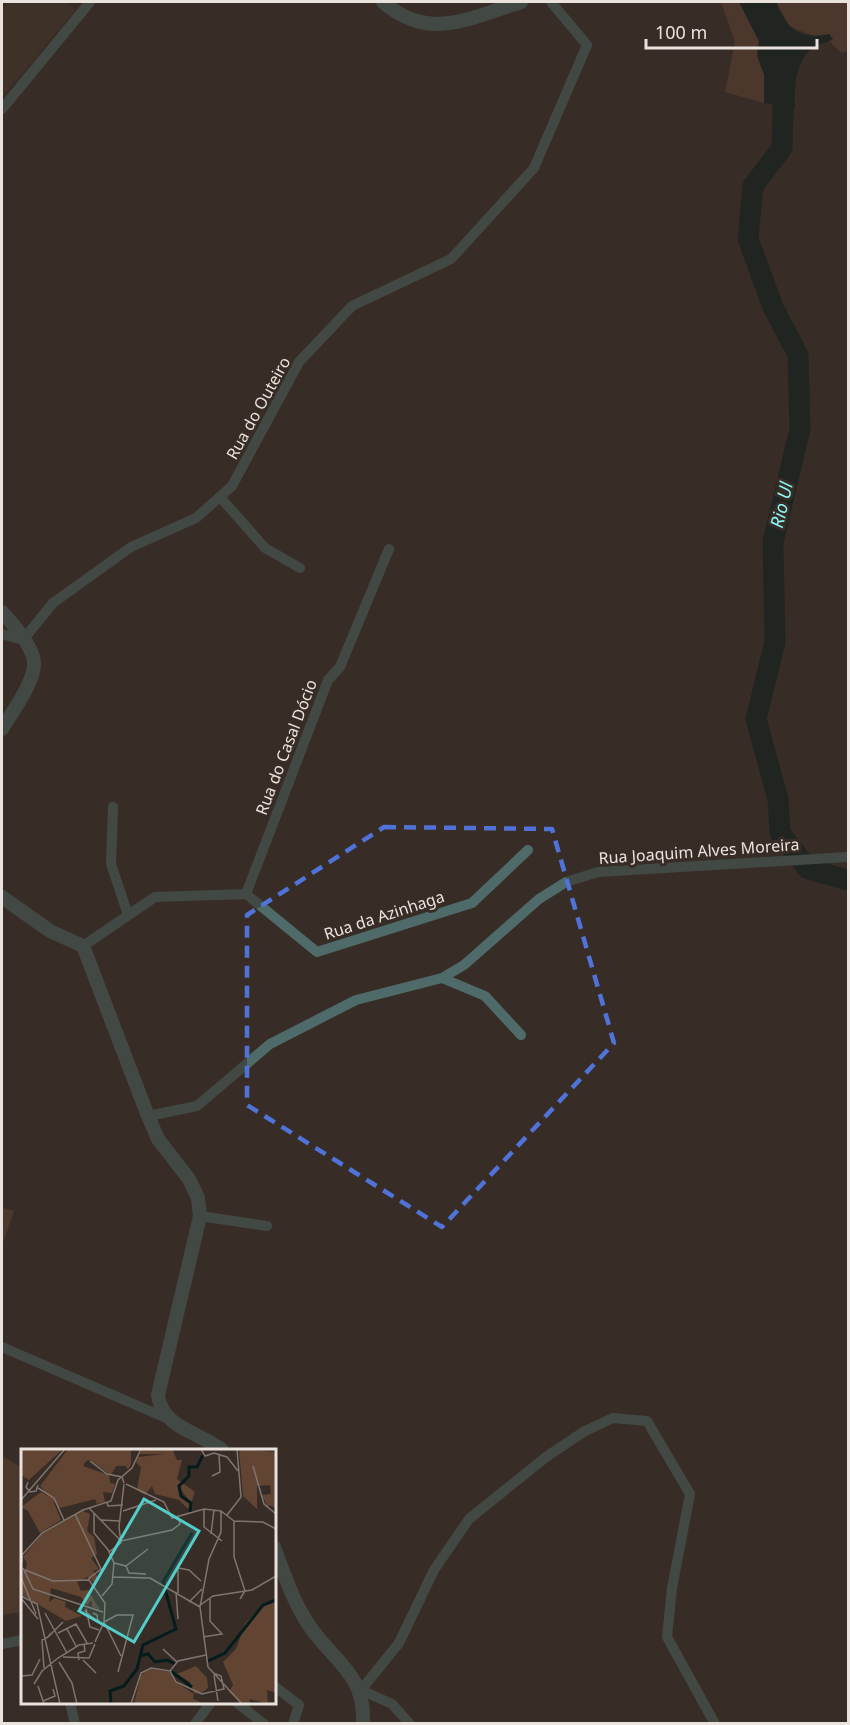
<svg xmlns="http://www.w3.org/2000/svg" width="850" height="1725" font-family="'Noto Sans',sans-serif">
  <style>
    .built { fill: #46352b }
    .green { fill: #624432 }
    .water { fill: #051c1c }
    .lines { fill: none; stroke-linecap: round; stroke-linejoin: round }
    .river { stroke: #051c1c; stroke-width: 21 }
    .minor { stroke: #4e6b69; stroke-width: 10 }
    .tertiary { stroke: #4e6b69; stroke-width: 14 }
    .marked { fill: none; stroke: #5073d9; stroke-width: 4.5; stroke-dasharray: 12 8; stroke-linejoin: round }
    .labels { text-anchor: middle; stroke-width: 6; stroke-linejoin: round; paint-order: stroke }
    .street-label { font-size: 16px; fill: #e9e2dd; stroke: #382d26 }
    .water-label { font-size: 18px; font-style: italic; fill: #88f8f4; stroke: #382d26 }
    .inset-river { fill: none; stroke: #051c1c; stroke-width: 3 }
    .inset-road { fill: none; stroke: #7f756f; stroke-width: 1.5 }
    .view { fill: #53cdc9; fill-opacity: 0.15; stroke: #53cdc9; stroke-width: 3 }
    .inset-edge { fill: none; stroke: #e9e2dd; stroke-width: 3 }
  </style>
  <rect width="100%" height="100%" fill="#382d26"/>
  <path class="built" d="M11,2H65L75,10L2,97V9Z"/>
  <path class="green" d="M721,2H739L759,41L757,55L764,75V103L725,92L735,42Z
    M776,2H848V51L842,53L830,42L790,27Z
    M2,1208L14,1211L2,1245Z
    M2,1456L22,1468V1612L2,1615Z"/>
  <path class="water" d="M739,2H776C787,29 799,40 829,34L833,39C828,43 821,43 815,46C795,59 794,89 795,109L764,103V75L757,55L759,41Z"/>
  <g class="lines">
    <path class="river" d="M784,77L782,148L753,186L748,239L773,307L798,355L800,429L773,542L775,642L756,719L778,799L780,833L808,869L848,880"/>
    <path class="minor" d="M2,109L90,2
      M220,497L265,548L300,568
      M2,634L23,640L53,603L131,547L196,518L232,486L299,362L352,306L451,259L534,168L587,45L551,2
      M113,807L111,864L128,915
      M246,894L328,680L340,667L389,549
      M83,946L155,897L246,894L317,952L472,903L528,850
      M442,978L485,996L521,1035
      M148,1116L197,1106L270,1044L356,1000L442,978L464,965L539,899L566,882L598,872L848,857
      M200,1216L267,1226
      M2,1347L166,1418
      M2,1644L22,1640
      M274,1686L299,1705L293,1724
      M70,1702L75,1724
      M236,1702L264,1724
      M195,1724L211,1702
      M410,1724L392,1704L361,1690L399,1643L434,1570L469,1519L546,1457L585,1431L613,1418L647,1421L690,1494L672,1588L667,1637L715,1724"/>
    <path class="tertiary" d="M383,2C429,42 470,18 521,2
      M2,612C12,623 33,646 34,662C36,680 11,714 2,729
      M2,897L50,931L83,946L148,1116L158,1139L189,1179L198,1198L200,1216L158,1395C162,1428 199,1432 222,1450
      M274,1547C283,1571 291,1596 305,1619C328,1659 366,1670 363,1724"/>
  </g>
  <path d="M0 0H850V1725H0ZM384,827L552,829L614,1043L442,1227L247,1105V915Z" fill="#382d26" fill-opacity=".55" fill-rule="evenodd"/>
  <path class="marked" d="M384,827L552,829L614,1043L442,1227L247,1105V915Z"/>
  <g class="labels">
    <g class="street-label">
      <text transform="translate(258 408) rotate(-61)" y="6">Rua do Outeiro</text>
      <text transform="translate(286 747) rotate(-69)" y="6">Rua do Casal Dócio</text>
      <text transform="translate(699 851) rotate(-4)" y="6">Rua Joaquim Alves Moreira</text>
      <text transform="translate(384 915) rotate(-18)" y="6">Rua da Azinhaga</text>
    </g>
    <g class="water-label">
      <text transform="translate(782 505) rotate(-77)" y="6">Rio Ul</text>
    </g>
  </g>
  <g transform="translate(21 1449)">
    <rect width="255" height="255" fill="#382d26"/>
    <path d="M0,0H42L8,31L0,26ZM47,0H110V15L107,21L105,17H95L90,26L69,11L65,12L62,17L88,26L89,34L94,35L91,44L82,43L84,53L76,55L74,50L39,59L19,37ZM121,0H151L156,11H161L156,30L174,43L170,54L158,38L160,47L169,55L167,60L158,51L134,45L131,37L124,46L116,41L120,18L115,13L117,8L143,5H119ZM218,0L255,3V59L248,56L247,59L241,46L250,45L249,36L236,37V60L222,47ZM20,43L31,49L40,71L19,84L7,62L0,58ZM62,62L69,65L66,82L73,88L76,105L70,109L78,120L72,122L78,129L73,134L67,128L56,133L60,142L67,141L79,161L71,158V151L66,156L60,148L30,139L28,153L34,149L45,153L44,158L61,167L45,172L0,145V120L4,123L6,114L2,108L21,85ZM255,150V244L246,241L247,255L229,250L228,255H221L208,243L212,236L202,213L215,200L224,175L241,156ZM175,217L186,229L187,239L179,245L173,244L169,233L156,225ZM129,220L150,223L155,233L173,245L172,250L184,255H113L120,226Z" fill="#624432"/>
    <path class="inset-river" d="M169,63L170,54L160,47L158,37L168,27V18H176L182,6M118,207L127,205L134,213L146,211L154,215M187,212L204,204L242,156L255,151M151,223L171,238M90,255L89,242L103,237L116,220L122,196L155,180L142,133L171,84"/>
    <path class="inset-road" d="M180,0L184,7L193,4L206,8L217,22M69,12L86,25L101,28L103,34M232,17L243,55L255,65M191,27L199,23L198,5M7,33L5,38L9,43L15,42L17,36M105,35L143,53L151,69L183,60L200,62L213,72M17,39L33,49L43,71M0,51L44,0M86,53L87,57L102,56M68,59L100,92L151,81L159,75L158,70M183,60V78L201,92M102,62L135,51M200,62V83L188,110L179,158L187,218L221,255M73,64V84L88,102M54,65L80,120L67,130M206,66L220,48L216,0M80,71L99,72M213,72V108L224,142L219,150M213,72L242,73L255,80M190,85L193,61M1,114V106L21,84L62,61L90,52L97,31L111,19L120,0M93,114L105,117L108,124L125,125M105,117L127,100M2,119L12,140L82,163M4,121L32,132L68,131L84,154L83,173L74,193M0,128L15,165M91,128L129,129L179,158M155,143L157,170M157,144V119L168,121L180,132M0,147L16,155L39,255M81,147L91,135L93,114L88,103L100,94L98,78L103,35M0,149L17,170M168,153L181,140M178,157L192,147L231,141L255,127M65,160L69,178L78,181M64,162L77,173L76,166L72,164M24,164L46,204M83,173L96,166H112L97,223M83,173L100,207M46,180L55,197M30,184L27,188L42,173M37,184L55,175L66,194M182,188L201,185L189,172V150M142,200L156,213M42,208L68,209L74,195M58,211L57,204L64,202L63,195M62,211L75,224M38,213L51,234L56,255M23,219L21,191L27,188M149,222L155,233L181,245L203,240L200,227L192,224M193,226L197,252M0,227L11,226L19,210M13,235L21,222L37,209L58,196L72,194M17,237L23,255M22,252L34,247L32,240M110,255L120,224L130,219L149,222L157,212L185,206"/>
    <path class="view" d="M123,50L178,82L113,193L58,162Z"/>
    <rect width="255" height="255" class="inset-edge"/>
  </g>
  <rect width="850" height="1725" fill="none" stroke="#e9e2dd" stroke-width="6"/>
  <path d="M646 39v9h171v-9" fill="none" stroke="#e9e2dd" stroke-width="3"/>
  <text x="655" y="39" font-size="18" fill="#e9e2dd" stroke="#382d26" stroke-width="4.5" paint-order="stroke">100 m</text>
</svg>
